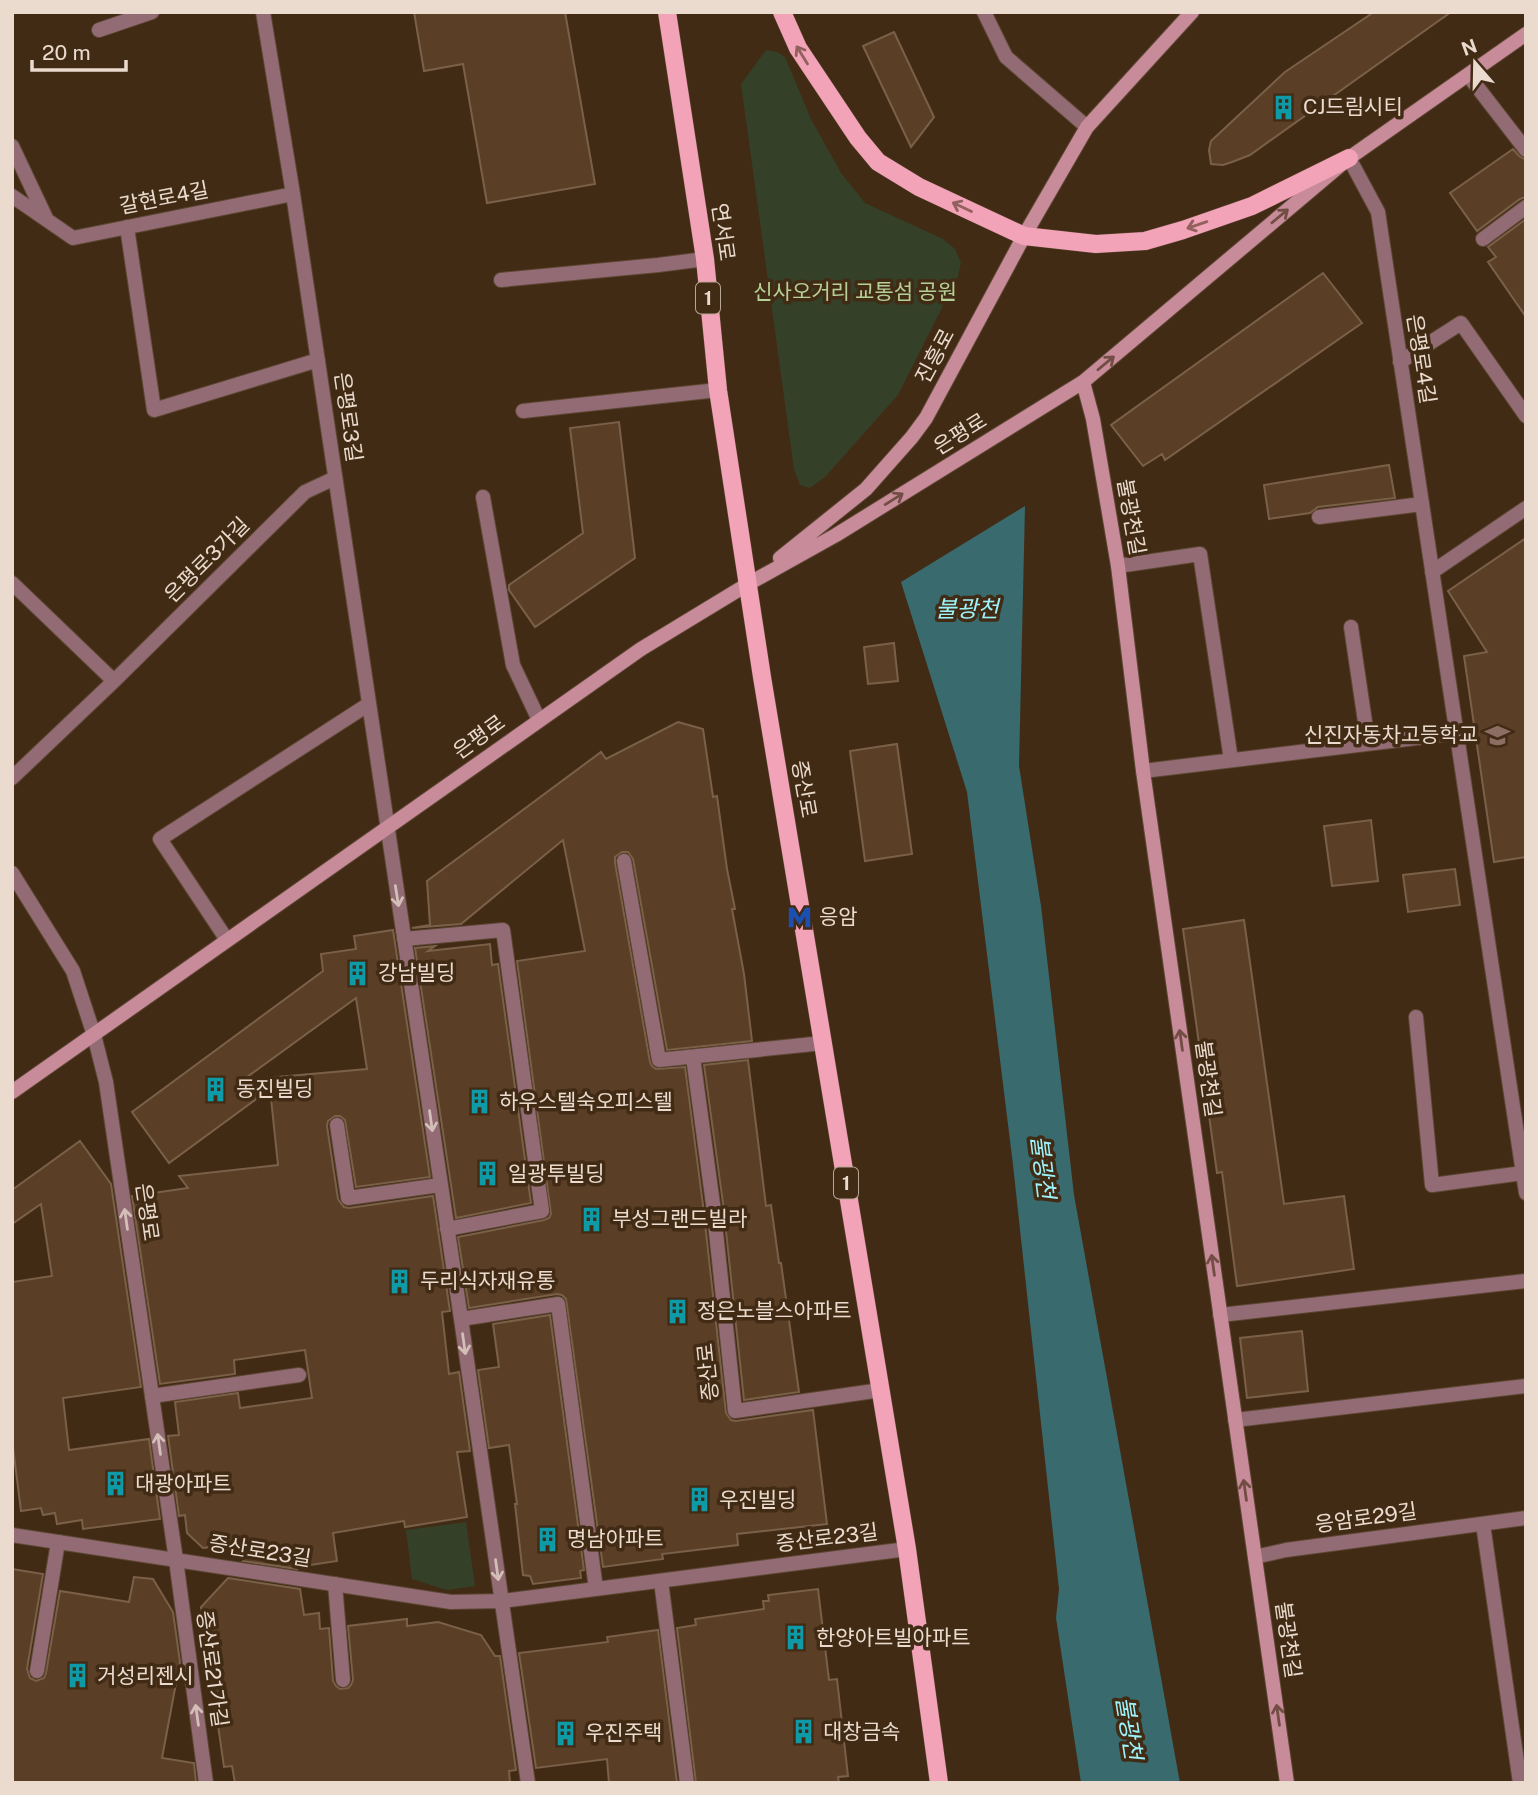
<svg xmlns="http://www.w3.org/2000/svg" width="1538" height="1795" font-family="'Public Sans','Noto Sans KR',sans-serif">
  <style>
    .green { fill: #354028 }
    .water { fill: #386a6e }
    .building { fill: #5a3f26; stroke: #7a6048; stroke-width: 2; fill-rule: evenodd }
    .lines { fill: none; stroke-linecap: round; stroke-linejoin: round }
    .lane-casing { stroke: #5d4733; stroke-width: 16 }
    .street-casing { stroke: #5d4733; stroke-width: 16 }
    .secondary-casing { stroke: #5d4733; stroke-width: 16 }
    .primary-casing { stroke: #5d4733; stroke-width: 19 }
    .lane { stroke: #926b74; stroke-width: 14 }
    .street { stroke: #926b74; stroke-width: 14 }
    .secondary { stroke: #c88b9a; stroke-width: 14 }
    .primary { stroke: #f3a3b7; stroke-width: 18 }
    .oneway { stroke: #92615e }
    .oneway2 { stroke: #714d44 }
    .oneway3 { stroke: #d4bfb8 }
    .labels { text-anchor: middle; stroke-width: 7; stroke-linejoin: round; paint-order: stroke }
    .shield { fill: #422b15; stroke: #b8a696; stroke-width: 2 }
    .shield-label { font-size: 19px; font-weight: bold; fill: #eadbce }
    .poi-label { font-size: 21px; fill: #eadbce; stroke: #422b15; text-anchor: start }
    .street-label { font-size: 21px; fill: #eadbce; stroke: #422b15 }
    .park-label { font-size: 21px; fill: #b4d096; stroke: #422b15 }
    .water-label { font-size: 23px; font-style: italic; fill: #9cf3fa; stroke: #422b15 }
  </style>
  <rect width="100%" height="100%" fill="#422b15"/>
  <path class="green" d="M766,50L777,52L785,57L811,119L841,173L865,203L943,239L955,249L961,263L958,276L898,395L825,477L810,488L800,485L794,469L741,84Z
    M466,1522L475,1586L447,1590L412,1579L406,1530Z"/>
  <path class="water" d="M1025,506L1019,766L1041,906L1074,1195L1180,1783H1081L1056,1618L1059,1589L1013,1165L967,792L901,582Z"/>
  <path class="building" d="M414,12H565L595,184L487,203L463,64L424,71Z
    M1374,12H1451L1250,155L1232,162L1223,165L1211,164L1209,150L1211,141L1285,72Z
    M894,32L934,117L911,147L863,46Z
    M1513,149L1519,156L1526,160V197L1520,199L1477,231L1450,193Z
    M1526,219V317L1488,262L1496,257L1488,247Z
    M1323,273L1362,323L1165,460L1162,454L1143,466L1111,425Z
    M619,422L635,558L535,627L509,590V585L583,533L570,428Z
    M1389,465L1395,498L1318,507L1310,513L1269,519L1264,485Z
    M1526,538V857L1494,862L1464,656L1487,652L1448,591Z
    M894,643L898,681L868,684L864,647Z
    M678,722L703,729L713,797L717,796L727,869L735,909H732L744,974L752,1041L667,1050L633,859L628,852H622L615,857V863L650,1062L652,1066L656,1069L685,1067L703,1205L726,1413L731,1420L736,1421L813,1410L827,1524L737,1534L738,1545L662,1554L663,1559L603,1567L566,1299L562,1295L557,1294L469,1308L458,1237L544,1220L549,1218L551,1214L517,961L585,951L563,840L461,924L412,928L430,925L427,881L601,752L606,759Z
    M897,744L912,854L865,861L850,751Z
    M1371,820L1378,881L1332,886L1324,826Z
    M1455,869L1460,905L1408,912L1403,875Z
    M1244,920L1284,1204L1344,1196L1354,1269L1237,1286L1222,1172L1217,1173L1183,929Z
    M393,930L430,1177L356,1187L345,1120L340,1116H335L328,1121L327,1126L338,1199L344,1207L349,1208L433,1196L450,1311L442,1312L449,1374L459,1372L470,1451L457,1452L467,1517L405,1527L404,1521L333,1533L337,1561L297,1567V1569L243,1561L261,1541L203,1548L187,1533L185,1515L179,1516L168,1436L179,1435L175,1402L238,1393L240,1408L312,1398L305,1350L234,1360L235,1374L160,1384L132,1196L188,1188L179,1176L278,1165L270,1089L169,1163L132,1112L323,971L321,954L356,949L354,936ZM356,998L367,1069L243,1080Z
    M490,944L492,965L498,964L531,1203L456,1218L415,948L435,946L428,951Z
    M748,1060L766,1206L771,1205L779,1263H781L799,1392L744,1400L723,1203L704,1065Z
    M80,1141L111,1184L141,1387L63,1398L69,1450L149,1439L160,1519L83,1529L82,1520L57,1524L55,1513L43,1515L41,1508L21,1511L12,1440V1282L52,1276L41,1204L12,1224V1190Z
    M550,1315L584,1570L580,1571L581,1578L533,1584L530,1576L523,1575L515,1504H517L509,1445L489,1448L478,1370L499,1367L493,1324Z
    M1302,1331L1308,1391L1247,1398L1240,1338Z
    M12,1569L43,1574L27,1669L30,1678L36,1681L44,1678L46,1673L60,1591L129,1602L134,1577L153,1579L173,1612L180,1662L162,1758L194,1763L196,1783H12Z
    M228,1578L300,1589L304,1615L319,1613L320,1629L329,1628L333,1681L336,1686L340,1689L348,1688L351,1685L353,1680L348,1626L407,1619V1626L438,1622L481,1635L495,1656H500L516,1770L509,1771L510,1783H235L232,1766L224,1767L201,1607Z
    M818,1589L829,1680L837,1679L848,1776L838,1777L839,1783H696L677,1628L696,1625L695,1619L764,1609L763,1601H769L768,1595Z
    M658,1630L677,1783H609L607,1759L536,1768L519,1653L608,1642L607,1637Z"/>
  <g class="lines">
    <defs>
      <path id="lane" d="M984,12L1006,57L1087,127
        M99,30L152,12
        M501,280L658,265L705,259
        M523,411L718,390
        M483,497L513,665L539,720
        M1319,517L1422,504
        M1351,627L1368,742
        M1416,1017L1432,1185L1523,1173
        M337,1125L348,1198L440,1185
        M152,1396L299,1375
        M661,1581L687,1783
        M335,1584L343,1680
        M37,1671L58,1542"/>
      <path id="street" d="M263,12L293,194L461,1319L528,1783
        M1468,75L1526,150
        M12,146L46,218
        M1349,158L1378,212L1526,1193
        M12,196L73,238L293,194
        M127,227L154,410L318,360
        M1483,239L1526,207
        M1400,362L1461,323L1526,416
        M1118,566L1200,554L1231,760
        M1432,572L1526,508
        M12,583L114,681
        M1143,771L1457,733
        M12,778L114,681L305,492L335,478
        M624,861L659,1060L823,1043
        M12,873L73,971L94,1035L106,1082L176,1560L206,1783
        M404,939L503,930L542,1211L447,1229
        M227,940L160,839L369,704
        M693,1057L713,1204L735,1411L881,1390
        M1220,1315L1526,1281
        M461,1319L558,1304L596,1589
        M1235,1420L1526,1386
        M1483,1524L1520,1783
        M12,1535L451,1602L502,1601L907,1549
        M1255,1557L1286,1550L1526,1518"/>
      <path id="secondary" d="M1083,382L1093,419L1118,566L1143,771L1287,1783
        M780,558L866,489L912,437L926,418L1024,236L1087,127L1192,12
        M12,1092L641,649L748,584L836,535L1083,382L1349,158L1526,34"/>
      <path id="primary" d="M667,12L705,259L718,390L762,677L907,1549L939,1783
        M782,12L798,48L858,138L878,162L919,187L1024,236L1096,244L1145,241L1183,230L1252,206L1349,158"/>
    </defs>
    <use href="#lane" class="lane-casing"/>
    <use href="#street" class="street-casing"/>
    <use href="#secondary" class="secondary-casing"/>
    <use href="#primary" class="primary-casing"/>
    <use href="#lane" class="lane"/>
    <use href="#street" class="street"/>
    <use href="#secondary" class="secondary"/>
    <use href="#primary" class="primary"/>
  </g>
  <defs><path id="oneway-shaft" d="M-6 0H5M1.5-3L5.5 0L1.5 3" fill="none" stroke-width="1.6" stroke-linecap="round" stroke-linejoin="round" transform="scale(1.75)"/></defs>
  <g class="oneway">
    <use href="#oneway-shaft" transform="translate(802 55) rotate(-122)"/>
    <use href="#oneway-shaft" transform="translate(962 207) rotate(-155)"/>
    <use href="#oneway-shaft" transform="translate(1197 225) rotate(161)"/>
  </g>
  <g class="oneway2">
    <use href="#oneway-shaft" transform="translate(1280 216) rotate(-40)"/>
    <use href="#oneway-shaft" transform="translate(1106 363) rotate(-40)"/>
    <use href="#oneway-shaft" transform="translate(894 499) rotate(-32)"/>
    <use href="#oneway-shaft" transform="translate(1181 1040) rotate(-98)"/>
    <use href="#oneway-shaft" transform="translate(1213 1265) rotate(-98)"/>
    <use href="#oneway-shaft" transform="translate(1245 1490) rotate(-98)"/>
    <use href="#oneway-shaft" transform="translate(1278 1715) rotate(-98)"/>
  </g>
  <g class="oneway3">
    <use href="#oneway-shaft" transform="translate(397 896) rotate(81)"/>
    <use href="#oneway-shaft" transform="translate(431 1121) rotate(82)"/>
    <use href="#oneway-shaft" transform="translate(126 1219) rotate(-98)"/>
    <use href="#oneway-shaft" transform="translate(464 1344) rotate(82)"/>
    <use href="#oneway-shaft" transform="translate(159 1444) rotate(-98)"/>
    <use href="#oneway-shaft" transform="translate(497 1570) rotate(82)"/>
    <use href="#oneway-shaft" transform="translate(197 1715) rotate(-98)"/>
  </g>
  <defs>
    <symbol id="building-bare" viewBox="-9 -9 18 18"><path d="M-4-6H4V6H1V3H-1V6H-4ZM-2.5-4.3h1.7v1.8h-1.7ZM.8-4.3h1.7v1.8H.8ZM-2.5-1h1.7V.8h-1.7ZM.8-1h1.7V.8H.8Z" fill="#0f9aa8" stroke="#422b15" stroke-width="2.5" paint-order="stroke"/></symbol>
    <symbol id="school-bare" viewBox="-9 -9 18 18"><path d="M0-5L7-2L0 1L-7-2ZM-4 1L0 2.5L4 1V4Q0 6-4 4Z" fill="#8d6e63" stroke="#422b15" stroke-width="2.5" paint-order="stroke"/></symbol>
    <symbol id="metro-bare" viewBox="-9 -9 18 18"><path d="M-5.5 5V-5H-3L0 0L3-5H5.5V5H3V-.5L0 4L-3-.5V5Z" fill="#1a4fb4" stroke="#422b15" stroke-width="2.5" paint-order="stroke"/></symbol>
  </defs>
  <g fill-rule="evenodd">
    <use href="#building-bare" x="1266" y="90" width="35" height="35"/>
    <use href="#school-bare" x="1480" y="718" width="35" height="35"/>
    <use href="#metro-bare" x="782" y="900" width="35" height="35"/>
    <use href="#building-bare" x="340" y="956" width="35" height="35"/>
    <use href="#building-bare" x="198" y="1072" width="35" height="35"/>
    <use href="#building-bare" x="462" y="1084" width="35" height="35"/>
    <use href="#building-bare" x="470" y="1156" width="35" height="35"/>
    <use href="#building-bare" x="574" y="1202" width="35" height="35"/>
    <use href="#building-bare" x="382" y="1264" width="35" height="35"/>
    <use href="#building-bare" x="660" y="1294" width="35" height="35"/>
    <use href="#building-bare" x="98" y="1466" width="35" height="35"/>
    <use href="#building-bare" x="682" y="1482" width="35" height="35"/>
    <use href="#building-bare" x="530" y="1522" width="35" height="35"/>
    <use href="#building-bare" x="778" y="1620" width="35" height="35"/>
    <use href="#building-bare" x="60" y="1658" width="35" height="35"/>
    <use href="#building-bare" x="786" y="1714" width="35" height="35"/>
    <use href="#building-bare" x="548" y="1716" width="35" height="35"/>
  </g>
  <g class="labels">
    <g class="shield">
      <rect x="696" y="282.5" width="24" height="31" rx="5"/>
      <rect x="834" y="1167.5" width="24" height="31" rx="5"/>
    </g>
    <g class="shield-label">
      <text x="708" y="305">1</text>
      <text x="846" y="1190">1</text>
    </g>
    <g class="poi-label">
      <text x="1303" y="114">CJ드림시티</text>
      <text x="1478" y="742" text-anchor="end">신진자동차고등학교</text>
      <text x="819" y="924">응암</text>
      <text x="378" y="980">강남빌딩</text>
      <text x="236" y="1096">동진빌딩</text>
      <text x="499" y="1109">하우스텔숙오피스텔</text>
      <text x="508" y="1181">일광투빌딩</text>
      <text x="612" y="1226">부성그랜드빌라</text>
      <text x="420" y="1288">두리식자재유통</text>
      <text x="697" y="1318">정은노블스아파트</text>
      <text x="135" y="1491">대광아파트</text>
      <text x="719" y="1507">우진빌딩</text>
      <text x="567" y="1546">명남아파트</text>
      <text x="816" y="1645">한양아트빌아파트</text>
      <text x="97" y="1683">거성리젠시</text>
      <text x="823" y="1739">대창금속</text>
      <text x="585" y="1740">우진주택</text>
    </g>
    <g class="street-label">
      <text transform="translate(164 198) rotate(-11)" y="7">갈현로4길</text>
      <text transform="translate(723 232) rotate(82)" y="7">연서로</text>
      <text transform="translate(935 356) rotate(-62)" y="7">진흥로</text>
      <text transform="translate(1421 359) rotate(81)" y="7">은평로4길</text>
      <text transform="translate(348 417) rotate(82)" y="7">은평로3길</text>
      <text transform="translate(960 434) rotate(-32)" y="7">은평로</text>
      <text transform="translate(1131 517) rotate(80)" y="7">불광천길</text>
      <text transform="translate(207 560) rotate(-45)" y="7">은평로3가길</text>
      <text transform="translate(479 737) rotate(-36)" y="7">은평로</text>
      <text transform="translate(804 789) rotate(80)" y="7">증산로</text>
      <text transform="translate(1208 1079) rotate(82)" y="7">불광천길</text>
      <text transform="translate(147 1212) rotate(82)" y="7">은평로</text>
      <text transform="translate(708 1372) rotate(-96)" y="7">증산로</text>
      <text transform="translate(1366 1518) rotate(-8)" y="7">응암로29길</text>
      <text transform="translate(827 1538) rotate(-7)" y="7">증산로23길</text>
      <text transform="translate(260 1551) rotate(9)" y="7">증산로23길</text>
      <text transform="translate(1288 1640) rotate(82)" y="7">불광천길</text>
      <text transform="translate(212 1669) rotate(82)" y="7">증산로21가길</text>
    </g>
    <g class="park-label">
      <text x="855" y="299">신사오거리 교통섬 공원</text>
    </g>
    <g class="water-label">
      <text x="967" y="617">불광천</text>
      <text transform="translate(1043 1167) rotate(83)" y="8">불광천</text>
      <text transform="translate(1129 1728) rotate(81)" y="8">불광천</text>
    </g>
  </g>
  <rect width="1538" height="1795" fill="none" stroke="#eadbce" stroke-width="28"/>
  <g transform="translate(1475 63) rotate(340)" stroke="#422b15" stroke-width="5" paint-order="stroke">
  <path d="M0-5L12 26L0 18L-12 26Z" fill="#eadbce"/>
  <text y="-10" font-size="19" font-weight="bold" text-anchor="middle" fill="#eadbce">N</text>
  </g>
  <path d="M32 60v10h94v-10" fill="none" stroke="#eadbce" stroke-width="3.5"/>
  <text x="42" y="60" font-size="21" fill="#eadbce" stroke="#422b15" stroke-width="5" paint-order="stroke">20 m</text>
</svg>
